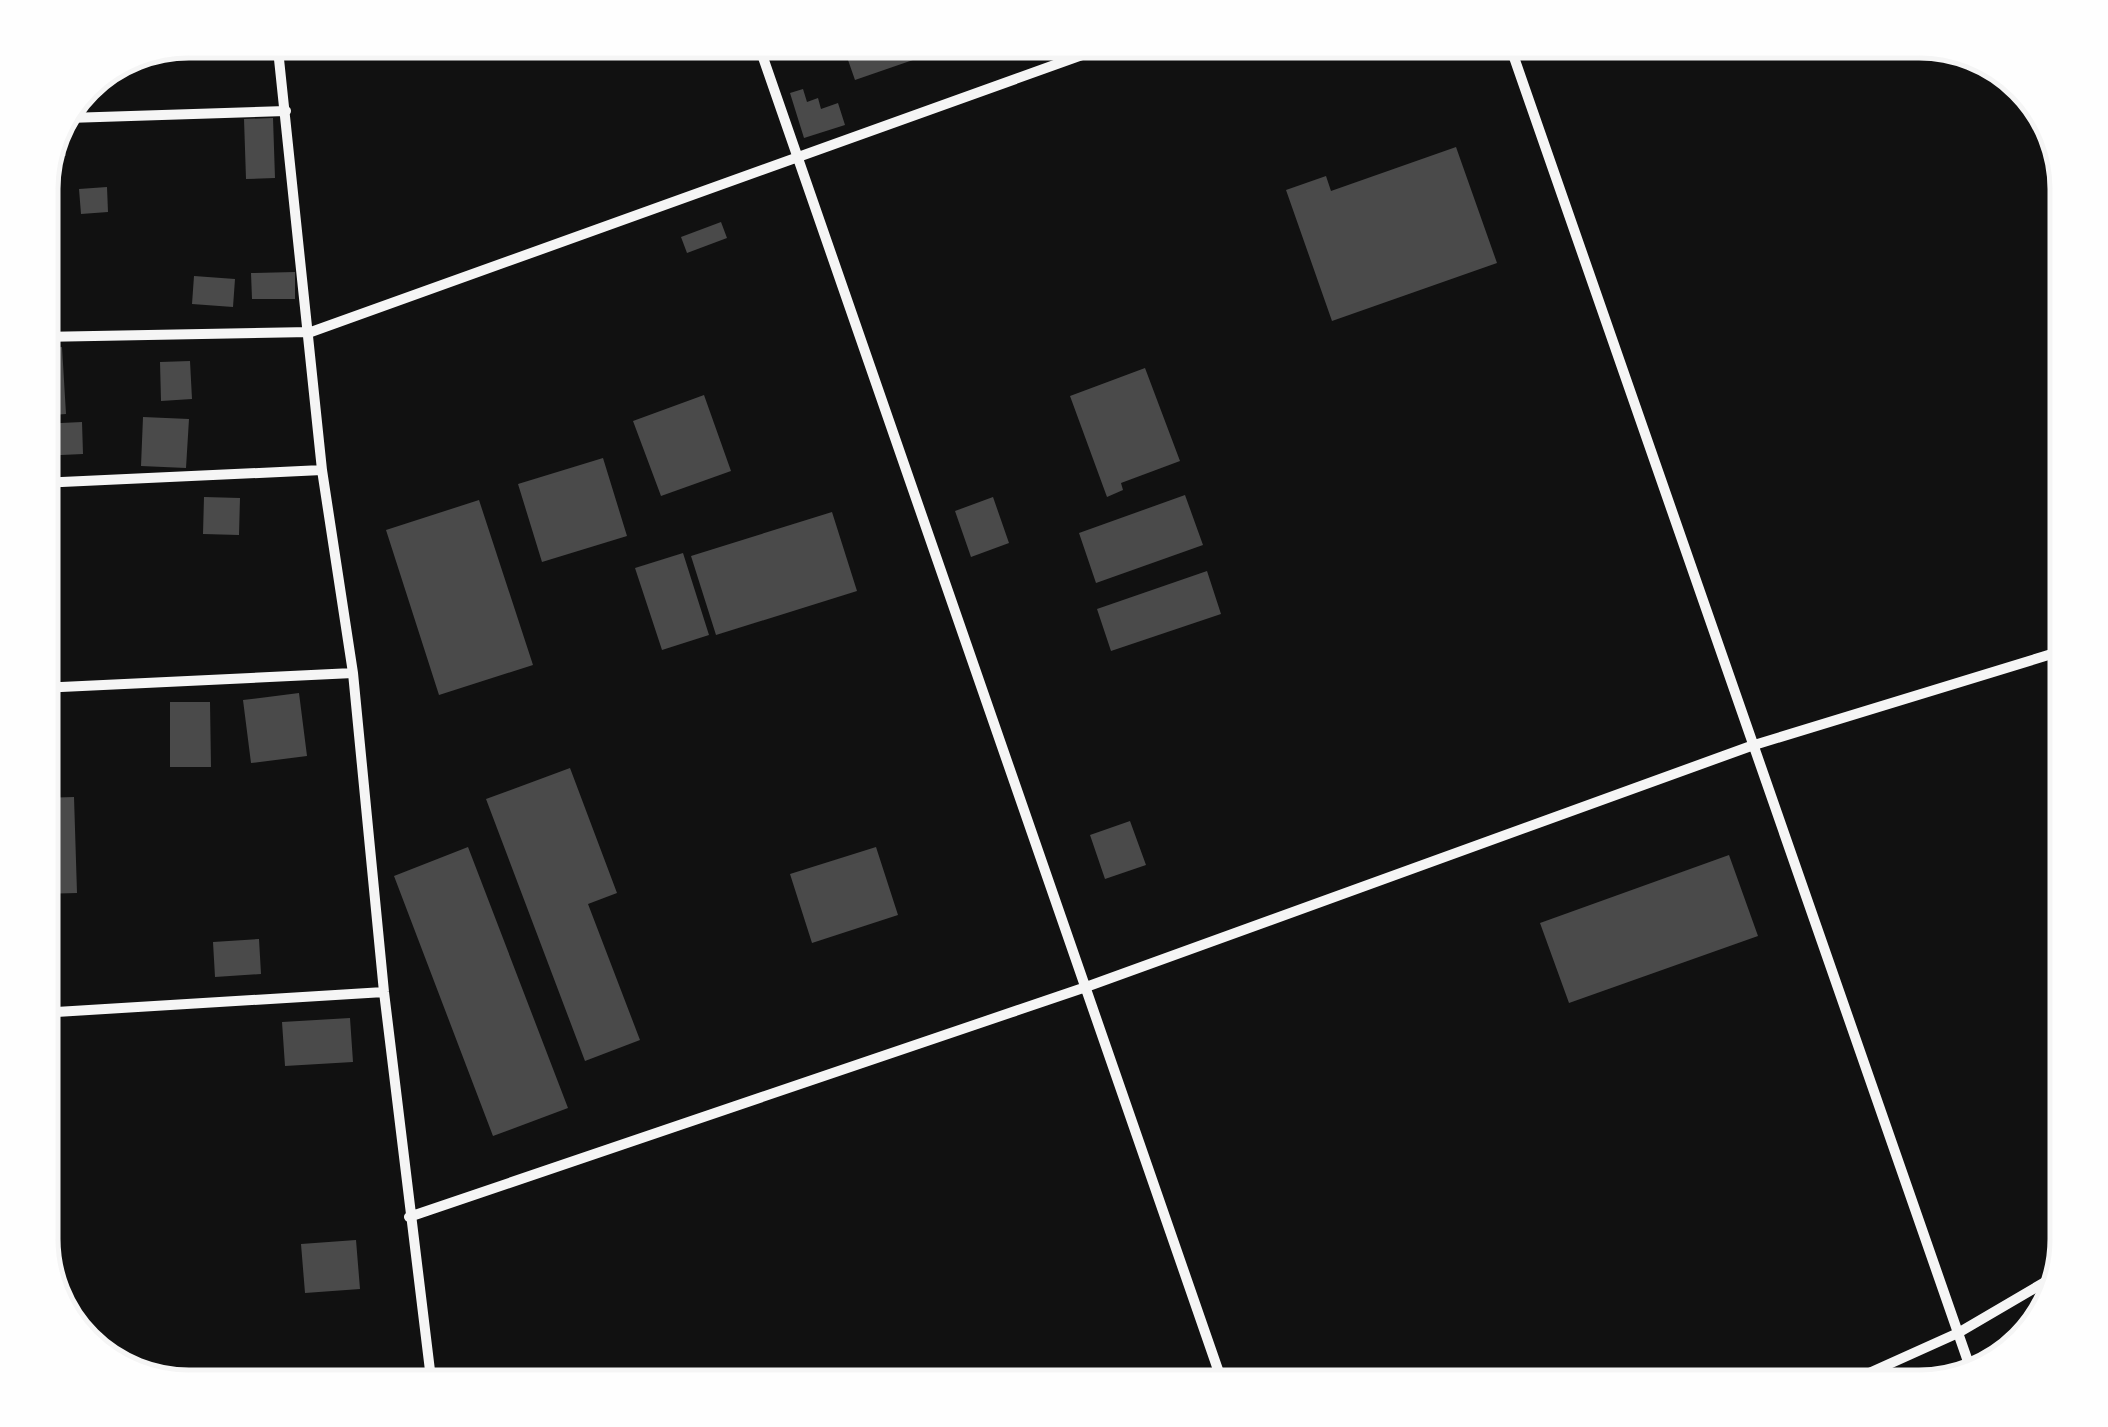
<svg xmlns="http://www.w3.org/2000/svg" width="2108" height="1427" font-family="'Noto Serif',serif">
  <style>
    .building { fill: #4a4a4a }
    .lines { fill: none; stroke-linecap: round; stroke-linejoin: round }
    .path { stroke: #f5f5f5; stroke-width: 4 }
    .minor { stroke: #f5f5f5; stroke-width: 10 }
    .rim { fill: none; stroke: #f5f5f5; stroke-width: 5 }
  </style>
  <rect width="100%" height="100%" fill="#111"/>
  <path class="building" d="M841,40H968V41L855,80Z
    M803,89L807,102L818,98L821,109L838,103L845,125L804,138L790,93Z
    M273,118L275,178L246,179L244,119Z
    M60,137H66V156H51Z
    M1456,147L1497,263L1332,321L1286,190L1326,176L1331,191Z
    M107,187L108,212L81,214L79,189Z
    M721,222L727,238L687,253L681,237Z
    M295,272V299H252L251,273Z
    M194,276L235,279L233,307L192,304Z
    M62,347L66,414L40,416V349Z
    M190,361L192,399L161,401L160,362Z
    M1145,368L1180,461L1121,483L1123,490L1107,497L1070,396Z
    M704,395L731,471L661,496L633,421Z
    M143,417L189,419L186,468L141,466Z
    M82,422L83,454L40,456V424Z
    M603,458L627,536L542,562L518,484Z
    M1185,495L1203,545L1096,583L1079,533Z
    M204,497L240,498L239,535L203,534Z
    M993,497L1009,543L971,557L955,511Z
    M479,500L533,665L439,695L386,530Z
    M832,512L857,591L716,635L691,556Z
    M683,553L709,635L662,650L635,568Z
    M1207,571L1221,614L1111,651L1097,609Z
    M299,693L307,756L251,763L243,700Z
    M170,702H210L211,767H170Z
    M570,768L617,893L588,904L640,1040L585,1061L486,799Z
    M74,797L77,893L40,894V798Z
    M1130,821L1146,865L1105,879L1090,835Z
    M468,847L568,1108L493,1136L394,876Z
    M876,847L898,915L812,943L790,874Z
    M1729,855L1758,936L1569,1003L1540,923Z
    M259,939L261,974L215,977L213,942Z
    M350,1018L353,1062L285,1066L282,1022Z
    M356,1240L360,1289L305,1293L301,1244Z"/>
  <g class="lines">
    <path class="path" d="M357,1387L417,1383"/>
    <path class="minor" d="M277,40L322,470L353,673L384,992L432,1387
      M757,40L1224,1387
      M1508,40L1972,1373
      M68,118L286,111
      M40,337L311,332L1124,40
      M40,483L322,470
      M40,688L353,673
      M40,1013L384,992
      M409,1217L1086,987L1751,746L2068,649
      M1838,1387L1958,1333L2057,1275"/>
  </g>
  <path d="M0 0H2108V1427H0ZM189 58H1919A131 131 0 0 1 2050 189V1239A131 131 0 0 1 1919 1370H189A131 131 0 0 1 58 1239V189A131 131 0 0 1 189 58Z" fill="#fefefe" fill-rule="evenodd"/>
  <path class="rim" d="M189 58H1919A131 131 0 0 1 2050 189V1239A131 131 0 0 1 1919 1370H189A131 131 0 0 1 58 1239V189A131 131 0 0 1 189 58Z"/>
</svg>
